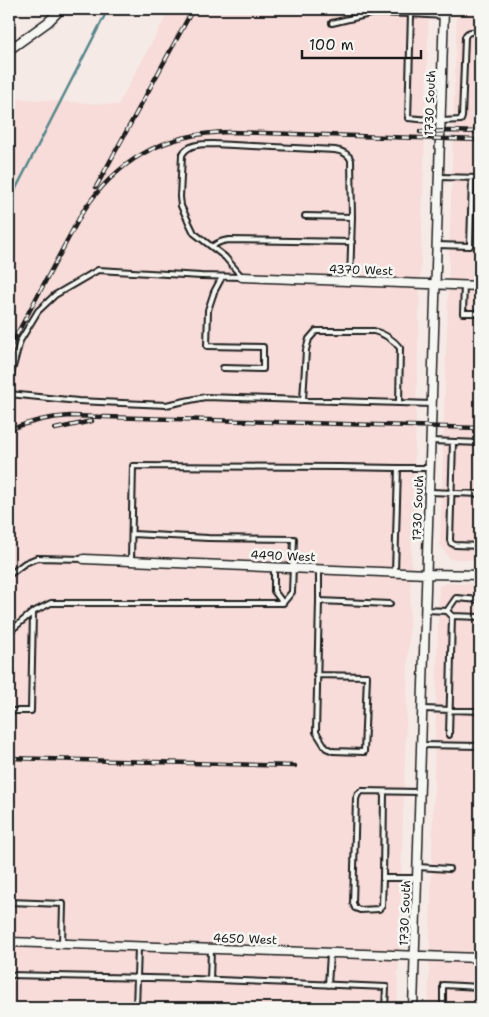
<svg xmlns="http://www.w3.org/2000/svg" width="489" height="1017" font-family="'Shantell Sans',sans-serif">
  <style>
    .built { fill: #f7dcd9 }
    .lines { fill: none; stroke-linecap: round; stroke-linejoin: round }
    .stream { stroke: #55868a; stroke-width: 2.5 }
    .lane-casing { stroke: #1c1c1c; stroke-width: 8 }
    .street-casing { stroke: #1c1c1c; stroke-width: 11 }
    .lane { stroke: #f6f6f2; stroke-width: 4 }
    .street { stroke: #f6f6f2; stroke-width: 8 }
    .rail-casing { stroke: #1c1c1c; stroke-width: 4.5 }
    .rail { stroke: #f6f6f2; stroke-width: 2.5; stroke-dasharray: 8; stroke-linecap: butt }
    .labels { text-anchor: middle; stroke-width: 5; stroke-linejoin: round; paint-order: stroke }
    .street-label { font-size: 12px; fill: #1c1c1c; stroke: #f6f6f2 }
  </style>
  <rect width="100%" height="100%" fill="#f6eae7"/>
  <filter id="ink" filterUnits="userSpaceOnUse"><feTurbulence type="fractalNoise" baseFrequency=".02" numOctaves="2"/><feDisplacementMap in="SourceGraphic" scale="10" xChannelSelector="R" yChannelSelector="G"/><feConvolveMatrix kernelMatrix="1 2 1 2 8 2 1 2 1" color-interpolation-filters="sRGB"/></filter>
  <g filter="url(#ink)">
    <path class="built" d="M170,9H429L397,1008H9V98L118,105Z
      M457,9H480V560L450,559L440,545Z
      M446,583L480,584V1008H428L439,586Z"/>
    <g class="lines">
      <path class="stream" d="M9,202L108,9"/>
      <defs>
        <path id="lane" d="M9,9H10
          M444,16L411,14L408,118L441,121L461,120L462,117L465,37C468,30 474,32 480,32
          M332,23L374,13L411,14
          M439,177L480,178
          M305,216L352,217L350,281
          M437,245L470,246L472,178
          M212,247L194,233L181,206L180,197L182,155C188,144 201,144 213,144L335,150C342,151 348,153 351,160L352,217
          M222,277L214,292L208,310L207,346L263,347V369L223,368
          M242,277L225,257L212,247C218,242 222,241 229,240L352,242
          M464,285L463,313H480
          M9,382L20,341L38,311L55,295L98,270L201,276L242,277
          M9,394L78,401L166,405L205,397L432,404
          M303,400L306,350L309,339L316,331H374C385,334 393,339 400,348L399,403
          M431,441L480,443
          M453,442L450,540L451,543L455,545L480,546
          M430,492L480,494
          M132,534L208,538L294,539L292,592L283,603L274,591V567
          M131,560L133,466L339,467L398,468
          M319,569V601L390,604
          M395,572L398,468H429
          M9,575L25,563L37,558L84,559
          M426,610L447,611L452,616L480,617
          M447,611L456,598L480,600
          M9,632L33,612L51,603H283
          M316,675L367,676L364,752L333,751L326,748L316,732L319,601
          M423,709L480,711
          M9,711H31L33,612
          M449,735L452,616
          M422,745L480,746
          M418,867L449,869
          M383,878L384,792
          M417,878H383L382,906L379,909L360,910L355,908L353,903L356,799L358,794L362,791L419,792
          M9,902L63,904L62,943
          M9,975L194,979L386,987L385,1008
          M210,980L211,950
          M328,985L330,954
          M136,1008L138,947
          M443,1008V985L480,987"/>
        <path id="street" d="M9,50L48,22L61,9
          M242,277L480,286
          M84,559L427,574L480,575
          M9,942L480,958
          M413,1008L444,9"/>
      </defs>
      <use href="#lane" class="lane-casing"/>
      <use href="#street" class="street-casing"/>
      <use href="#lane" class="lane"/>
      <use href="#street" class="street"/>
      <defs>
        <path id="rail" d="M420,132L449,131L480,132
          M96,187L193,9
          M80,216C116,160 163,133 230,132L480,140
          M9,349L83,211
          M55,429L92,421
          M9,430C28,422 49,417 70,416L480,428
          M9,758L295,766"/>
      </defs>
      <use href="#rail" class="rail-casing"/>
      <use href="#rail" class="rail"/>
    </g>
  </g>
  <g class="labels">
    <g class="street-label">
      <text transform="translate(430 103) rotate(-88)" y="4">1730 South</text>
      <text transform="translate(361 270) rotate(2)" y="4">4370 West</text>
      <text transform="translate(418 508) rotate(-88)" y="4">1730 South</text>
      <text transform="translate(283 556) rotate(2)" y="4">4490 West</text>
      <text transform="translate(405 913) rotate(-88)" y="4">1730 South</text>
      <text transform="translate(245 939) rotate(2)" y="4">4650 West</text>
    </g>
  </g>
  <rect width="489" height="1017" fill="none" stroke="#f6f6f2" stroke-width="30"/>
  <rect x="15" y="15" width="459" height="987" fill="none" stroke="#1c1c1c" stroke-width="2" filter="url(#ink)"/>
  <path d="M302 50v8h119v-8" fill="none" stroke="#1c1c1c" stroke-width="2.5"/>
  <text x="309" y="50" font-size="15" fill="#1c1c1c" stroke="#f6f6f2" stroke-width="4" paint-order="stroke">100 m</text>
</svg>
